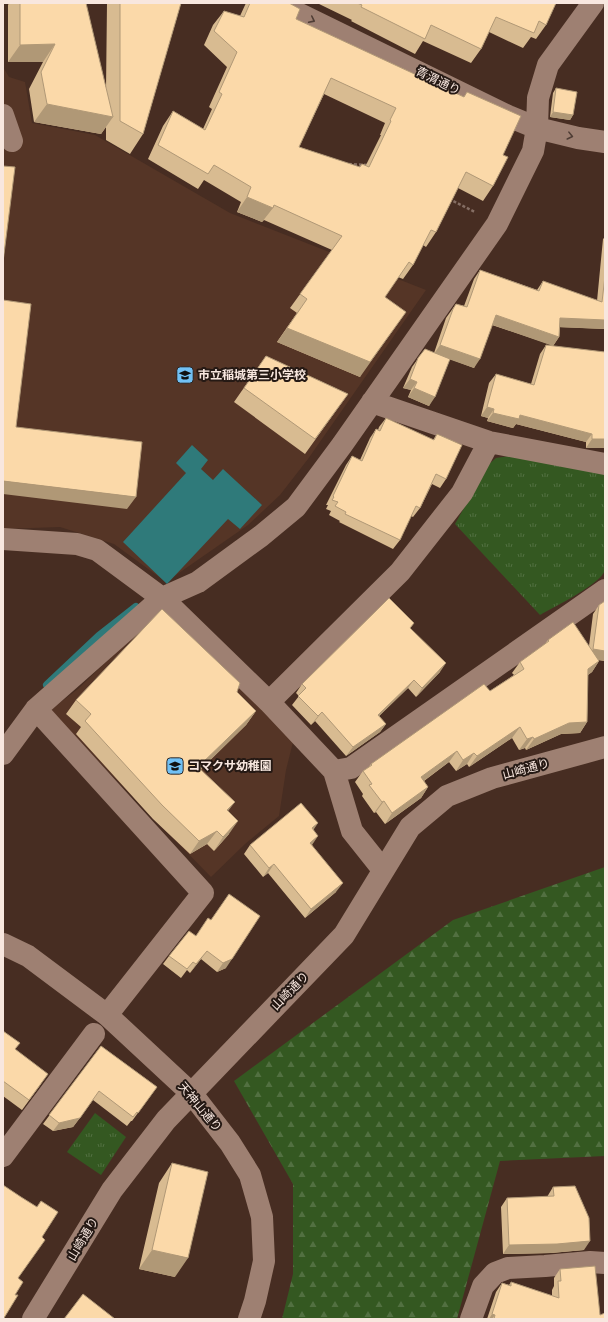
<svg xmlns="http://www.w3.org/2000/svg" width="608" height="1322" font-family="Rubik,'Noto Sans JP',sans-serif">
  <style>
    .built { fill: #553526 }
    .forest { fill: url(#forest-firs) }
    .park { fill: url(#park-tufts) }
    .water { fill: #2f7a7a }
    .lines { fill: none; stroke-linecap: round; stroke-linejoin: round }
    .stream { stroke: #2f7a7a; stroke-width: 8 }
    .path { stroke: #856e64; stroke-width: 2.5; stroke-dasharray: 3 2; stroke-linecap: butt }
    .minor { stroke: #9e8072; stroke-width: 22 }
    .wall { fill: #d8bb91; fill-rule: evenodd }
    .shaded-wall { fill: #b09876 }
    .building { fill: #fbd9a9; stroke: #b09876; fill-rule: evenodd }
    .oneway { stroke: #4f3d35 }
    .labels { text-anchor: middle; stroke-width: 4; stroke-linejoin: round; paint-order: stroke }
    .street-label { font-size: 12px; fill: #f8e7df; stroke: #251914 }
    .poi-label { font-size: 12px; font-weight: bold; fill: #f8e7df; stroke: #251914; text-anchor: start }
  </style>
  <defs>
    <pattern id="forest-firs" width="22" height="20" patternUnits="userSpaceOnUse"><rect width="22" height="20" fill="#345821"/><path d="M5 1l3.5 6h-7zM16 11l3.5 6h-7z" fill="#527041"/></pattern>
    <pattern id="park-tufts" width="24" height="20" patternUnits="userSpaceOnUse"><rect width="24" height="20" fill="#345821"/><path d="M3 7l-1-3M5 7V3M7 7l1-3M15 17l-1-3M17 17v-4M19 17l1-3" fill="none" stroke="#527041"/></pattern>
  </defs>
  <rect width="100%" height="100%" fill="#472d22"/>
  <path class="built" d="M3,67L9,77L25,82L32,123L95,135L230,213L426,290L308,459L280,495L248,525L166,582L114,544L60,527L3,529Z
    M161,617L294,738L286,770L279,816L245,844L211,877L49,711L78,689L142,627Z"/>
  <path class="forest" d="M605,867V1156L500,1161L457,1319H282L293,1274V1184L234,1081L453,920Z"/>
  <path class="park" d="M509,456L605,473V570C601,584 554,607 540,615L455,524L488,465L496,458Z
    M95,1113L126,1137L101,1175L67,1152Z"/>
  <path class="water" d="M192,445L208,460L201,469L213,480L223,469L262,505L240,529L228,519L167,584L123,542L186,473L176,463Z"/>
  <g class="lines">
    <path class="stream" d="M47,685L99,636L136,607"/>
    <path class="path" d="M349,164L369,165
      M449,199L475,212"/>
    <path class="minor" d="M277,3L508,116L537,128L578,138L605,142
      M3,115L12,141
      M372,402L489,442L605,464
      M3,539L77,544L97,550L162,598L269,702L334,771L351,768L605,590
      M269,702L400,572L462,493L489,442
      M36,709L203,893L107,1015
      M3,754L36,709L162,598L198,582L261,536L296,507L342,445L497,224L533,151L537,128L538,98L548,65L593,3
      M334,771L352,831L383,870
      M3,944L28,956L107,1015L192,1094L230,1143L250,1175L262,1217L264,1261L255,1301L249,1319
      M3,1156L94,1034
      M33,1319L112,1190L166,1120L344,935L410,827L447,796L492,778L605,747
      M471,1319L483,1286L495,1273L508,1268L545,1266L590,1262L605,1263"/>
  </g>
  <path class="wall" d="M9,3H20L106,89L107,3H181L143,134L130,154L106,140V127L101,134L34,122L29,89L43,62H8V5Z
    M246,3H289L296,19L464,97L467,92L503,155L493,186L483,201L458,188L436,232L426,247L423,245L413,265L403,279L398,277L385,297L360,377L277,342L297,313L290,308L332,250L264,220L262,222L237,212L241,202L204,180L198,189L148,159L163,126L173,111L203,129L212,109L209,107L227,67L204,45L213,25L224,11L240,16ZM324,94L385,123L380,135H381L366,165L362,164L359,167L299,147Z
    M317,3H556L546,25L536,39L531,37L523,48L489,32L481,49L471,63L423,41L415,54L351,21L352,20Z
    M556,88L573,115L570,120L550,117L553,93Z
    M605,237V329L560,327L559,337L553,346L605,448H586V442L516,424L513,428L487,421L488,418L481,416L489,383L496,374L531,384L540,354L546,345H552L492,325L474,368L450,359L429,406L408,397L411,390L403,388L412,367L425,349L434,353L446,318L456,304L464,306L474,279L480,270L537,290L543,281L597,301L603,239Z
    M266,356L348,394L305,454L234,402Z
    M386,418L433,440L437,434L446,479L440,488L432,484L420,508L413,517L411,516L400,540L393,549L339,522L340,521L329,515L331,511L326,509L328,505H326L346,465L352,456L360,460L370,438L376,429L378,430L379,427Z
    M605,601V661L598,660L599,661L592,672L588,675L587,722L580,733L561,734L526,750L525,748L519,750L512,738L469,767L467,764L456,771L449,762L424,781L428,787L421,798L385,824L376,812L374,813L362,796L363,794L355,782L363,771L368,768L371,764L490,691L514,675L512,673L520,662L544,645L548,640L589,646L593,614L599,605Z
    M414,623L410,628L440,672L416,697L408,688L379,716L386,724L380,732L346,756L315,721L311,725L292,705L299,696L296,693L302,684Z
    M237,692L256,711L246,725L201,769L228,811L229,834L214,851L207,844L190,854L153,819L76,734L81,727L66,714L76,700Z
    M313,830L312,845L336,892L305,918L268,873L263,877L244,854L250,845Z
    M208,918L226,968L217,972L201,959L190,973L187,970L181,978L163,964L169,956L196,936Z
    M3,1031L15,1049L41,1084L22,1110L3,1096Z
    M101,1046L157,1087L132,1121H131L127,1126L93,1100L73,1127L53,1131L43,1124Z
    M172,1163L175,1277L139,1269L159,1183Z
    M553,1187L584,1250L551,1253L503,1254L501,1207L507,1198L547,1197Z
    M560,1269L600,1315L605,1319H487L496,1292L502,1283L509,1285L511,1282L552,1296V1290L554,1286V1278Z"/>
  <path class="shaded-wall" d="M55,44L43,62H8L20,45Z
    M47,104L113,117L101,134L34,122Z
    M553,112L573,115L570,120L550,117Z
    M247,197L273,208L262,222L237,212Z
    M406,312L360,377L277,342L287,328Z
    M496,315L559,337L553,346L490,324Z
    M560,318L605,320V329L554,327Z
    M440,345L480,359L474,368L434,354Z
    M410,379L417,382L411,390L403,388Z
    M414,388L435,397L429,406L408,397Z
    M487,407L494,409L488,418L481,416Z
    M493,413L520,415L592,434L586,442L516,424L513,428L487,421Z
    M592,439H605V448H586Z
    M3,481L136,497L127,509L3,494Z
    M593,649L605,651V661L587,658Z
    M599,661L592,672L580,680L588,669Z
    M446,663L440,672L416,697L422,688Z
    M414,680L408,688L372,723L378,715Z
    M256,711L246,725L189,781L198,767Z
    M322,712L315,721L311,725L318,716Z
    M587,722L580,733L561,734L526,750L534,739L569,723Z
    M386,724L380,732L346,756L353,747Z
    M520,727L512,738L469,767L477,756Z
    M533,737L525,748L519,750L527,739Z
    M457,751L449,762L414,788L421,777Z
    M474,753L467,764L456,771L463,760Z
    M428,787L421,798L385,824L392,813Z
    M384,801L376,812L374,813L382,802Z
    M235,802L225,815L227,810Z
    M238,821L229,834L214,851L223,837Z
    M318,823L312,832V828Z
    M217,831L207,844L190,854L199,841Z
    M318,836L312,845L310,843Z
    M274,864L268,873L263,877L269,868Z
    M343,883L336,892L305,918L311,909Z
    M207,951L201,959L190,973L196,964Z
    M232,959L226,968L217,972L223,963Z
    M80,1118L73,1127L53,1131L59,1123Z
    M590,1241L584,1250L551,1253L503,1254L509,1245Z
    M152,1250L188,1258L175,1277L139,1269Z
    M492,1314L495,1315L492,1319H489Z"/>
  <path class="building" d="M20,3H86L113,117L47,104L41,72L55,44L20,45Z
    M120,3H181L143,134L120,121Z
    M250,3H289L300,9L296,19L464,97L467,92L521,116L503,155L508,157L493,186L466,172L436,232L431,230L413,265L409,262L385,297L406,312L370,362L287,328L307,299L300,294L342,236L274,205L273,208L247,197L251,187L214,165L208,174L158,145L173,111L205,130L222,94L219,92L237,52L214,31L224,11L244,17ZM331,78L396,108L390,120L391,121L369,167L362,164L360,167L299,147Z
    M357,3H556L546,25L539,21L534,33L496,17L481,49L431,25L425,39L361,7L362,5Z
    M556,88L577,92L573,115L553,112Z
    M3,166L15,167L3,262Z
    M480,270L539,291L543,281L602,302L605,276V320L560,318L559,337L496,315L480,359L440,345L453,309L456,304L467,307Z
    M3,300L31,304L16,427L142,442L136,497L3,481Z
    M546,345L605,352V439H592V434L520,415L519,419L493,413L494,409L487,407L496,374L534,385Z
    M425,349L450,359L435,397L414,388L417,382L410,379L418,358Z
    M266,356L348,394L315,439L244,388Z
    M386,418L434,440L437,434L462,445L446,479L436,474L420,508L416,506L400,540L345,514L346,512L335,506L338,502L332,500L334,497L333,496L352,456L362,461L376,429L380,431Z
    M389,598L414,623L410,628L446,663L422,688L414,680L378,715L386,724L353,747L322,712L318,716L298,696L306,688L302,684Z
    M605,601V651L593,649L599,605Z
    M162,609L240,683L237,692L256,711L198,767L235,802L227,810L238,821L223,837L217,831L199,841L162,805L85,721L91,714L76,700Z
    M573,622L599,661L588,669L587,722L569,723L534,739L533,737L527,739L520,727L477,756L474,753L463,760L457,751L421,777L428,787L392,813L384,801L382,802L369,785L372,784L363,771L372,765L371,764L484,684L490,691L524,669L520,662L549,641L548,640Z
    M301,803L318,823L312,828L318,836L310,843L343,883L311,909L274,864L269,868L250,845Z
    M229,894L260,916L232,959L223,963L207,951L196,964L193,962L187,969L169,956L189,931L196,936L208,918L211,920Z
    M3,1031L20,1043L15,1049L48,1074L29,1100L3,1081Z
    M101,1046L157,1087L138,1113L137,1112L133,1117L99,1091L80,1118L59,1123L49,1115Z
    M172,1163L208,1172L188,1258L152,1250Z
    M3,1185L21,1197L37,1207L41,1201L58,1212L42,1237L45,1240L18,1278L23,1282L15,1295H18L4,1318H3Z
    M575,1186L589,1218L590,1241L557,1244L509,1245L507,1198L554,1196L553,1187Z
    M595,1266L600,1315L605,1313V1319H494L495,1315L492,1314L502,1283L511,1286V1282L559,1298L558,1281H561L560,1269Z
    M83,1294L115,1319H64Z"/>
  <defs><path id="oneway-chevron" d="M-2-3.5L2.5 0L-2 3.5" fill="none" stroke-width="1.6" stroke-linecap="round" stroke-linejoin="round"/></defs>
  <g class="oneway">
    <use href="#oneway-chevron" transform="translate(312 20) rotate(26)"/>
    <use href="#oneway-chevron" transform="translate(570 136) rotate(14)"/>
  </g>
  <defs>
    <symbol id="school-square" viewBox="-11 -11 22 22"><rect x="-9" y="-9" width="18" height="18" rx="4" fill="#71c1f5" stroke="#251914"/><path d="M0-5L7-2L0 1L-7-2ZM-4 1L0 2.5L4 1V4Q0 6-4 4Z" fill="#111"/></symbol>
  </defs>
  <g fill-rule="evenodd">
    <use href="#school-square" x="175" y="365" width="20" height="20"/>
    <use href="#school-square" x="165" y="756" width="20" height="20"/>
  </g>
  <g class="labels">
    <g class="street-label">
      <text transform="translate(438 81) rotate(26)" y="4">青渭通り</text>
      <text transform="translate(526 769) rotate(-15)" y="4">山崎通り</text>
      <text transform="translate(290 991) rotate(-46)" y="4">山崎通り</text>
      <text transform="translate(200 1107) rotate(50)" y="4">天神山通り</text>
      <text transform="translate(83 1239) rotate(-59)" y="4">山崎通り</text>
    </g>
    <g class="poi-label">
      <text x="198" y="379">市立稲城第三小学校</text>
      <text x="188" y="770">コマクサ幼稚園</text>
    </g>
  </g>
  <rect width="608" height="1322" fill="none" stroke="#f8e7df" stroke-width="8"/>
</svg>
